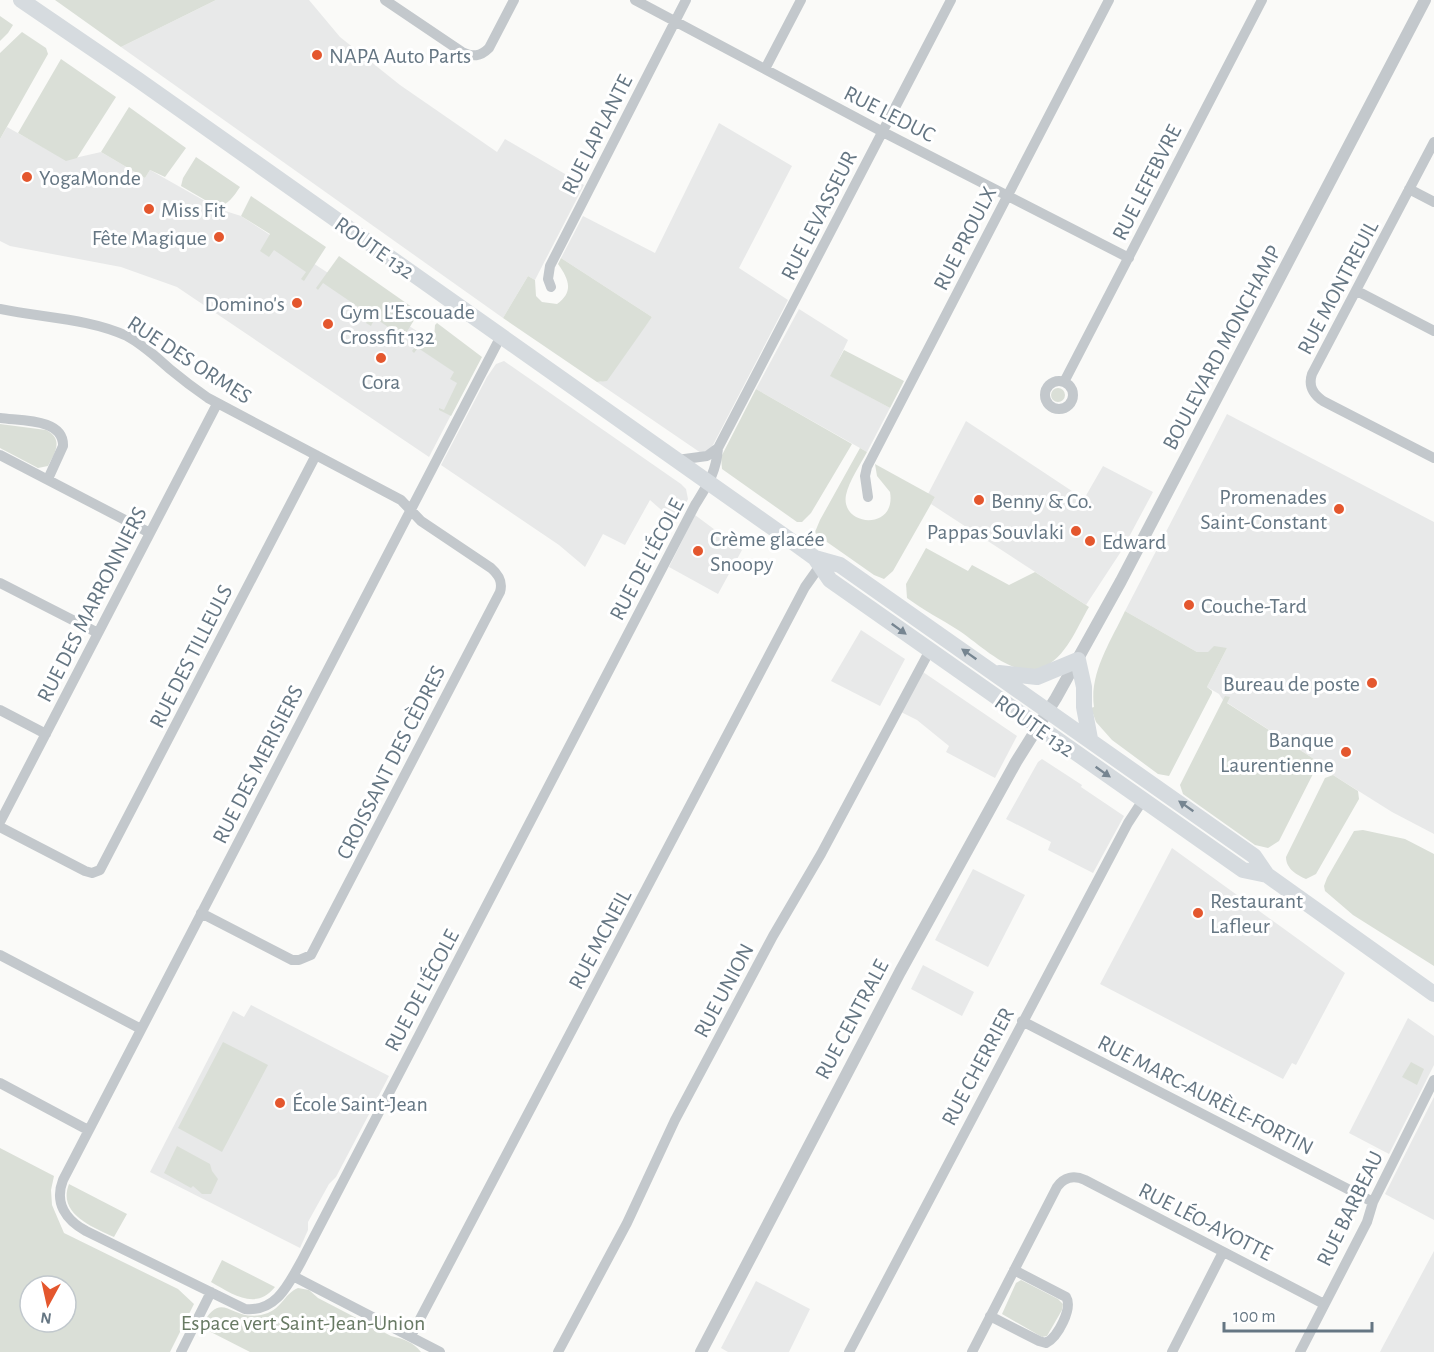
<svg xmlns="http://www.w3.org/2000/svg" width="1434" height="1352" font-family="'Alegreya Sans',sans-serif">
  <style>
    .built { fill: #e8e9e9 }
    .green { fill: #dadfd7; fill-rule: evenodd }
    .lines { fill: none; stroke-linecap: round; stroke-linejoin: round }
    .minor { stroke: #c3c8cc; stroke-width: 10 }
    .tertiary { stroke: #c3c8cc; stroke-width: 12 }
    .trunk { stroke: #d6dbdf; stroke-width: 16 }
    .oneway { fill: #768591 }
    .poi-dot { fill: #e4572e; stroke: #fff; stroke-width: 2 }
    .labels { text-anchor: middle; stroke-width: 6; stroke-linejoin: round; paint-order: stroke }
    .poi-label { font-size: 22px; fill: #657683; stroke: #fff; text-anchor: start }
    .street-label { font-size: 22px; fill: #657683; stroke: #fff }
    .park-label { font-size: 22px; fill: #687a64; stroke: #fff }
  </style>
  <rect width="100%" height="100%" fill="#fafaf8"/>
  <path class="built" d="M216,0H309L340,37L400,85L497,152L505,139L584,185L535,280L528,276L503,318L121,47Z
    M719,123L792,166L739,268L788,300L713,445L710,449L701,453L597,382H601L652,317L561,258L583,216L655,253Z
    M7,127L66,160L101,152L145,178L150,170L219,209L241,216L475,369L429,457L177,287L121,267L10,246L0,241V139Z
    M799,309L848,340L831,376L890,408L867,452L756,389Z
    M504,361L681,484L686,489L688,499L676,523L650,500L625,545L603,534L585,567L559,545L441,465L487,377L496,364Z
    M1227,414L1434,522V834L1392,812L1333,775L1314,759L1223,700L1219,694L1207,687L1227,648L1204,653L1197,652L1125,611Z
    M966,421L1084,499L1103,466L1153,492L1122,550L1086,605L931,504L935,497L928,494Z
    M695,515L742,550L718,594L669,567Z
    M861,630L905,659L880,706L831,681Z
    M923,672L1017,736L995,778L946,752L949,746L917,720L901,712Z
    M1042,759L1082,785L1081,787L1124,816L1093,873L1048,850L1051,842L1006,819L1038,762Z
    M1172,848L1345,973L1296,1065L1292,1063L1283,1079L1100,984Z
    M973,869L1025,895L988,967L935,940Z
    M923,965L974,992L962,1016L911,989Z
    M251,1005L389,1076L336,1177L329,1184L308,1222V1230L300,1248L150,1172L233,1011L244,1017Z
    M1408,1018L1434,1036V1065L1389,1154L1349,1133Z
    M1434,1097V1220L1385,1194Z
    M1434,1251V1352H1380L1382,1348Z
    M756,1281L810,1309L789,1352H728L721,1348Z"/>
  <path class="green" d="M55,0H216L121,47Z
    M0,16L13,25L8,33L0,41Z
    M22,32L46,48L48,54L0,139V53Z
    M61,59L116,97L77,158L66,161L18,133Z
    M129,107L186,148L165,177L150,170L145,178L101,152Z
    M196,157L240,187C234,196 228,205 217,207L181,186L183,178Z
    M251,196L326,247L304,281L301,279L306,272L274,250L269,257L260,251L270,234L241,216Z
    M339,256L419,312L400,343L397,342L401,336L375,318L371,326L366,323L370,315L323,283L318,290L316,288Z
    M561,258L652,317L607,381L597,382L503,318L528,276L535,280L536,296L542,302L557,304C574,292 569,279 558,264Z
    M437,323L482,357L451,416L439,410V408L444,410L457,383L450,379L454,372L418,348L414,353L412,351L425,333L434,338L435,325Z
    M844,350L904,381L890,408L830,376Z
    M1051 395a7 7 0 1 1 14 0a7 7 0 1 1-14 0Z
    M756,389L852,444L811,513L802,522H797L722,469L721,457Z
    M0,424L46,430C64,439 55,453 48,466L38,468L0,448Z
    M860,448L867,452C860,465 849,481 846,495C840,527 897,531 890,492L877,476L875,464L935,497L893,571L884,579L874,575L817,535L815,532L820,520Z
    M926,548L968,571L972,565L1009,585L1035,572L1089,607C1077,627 1066,658 1042,668C1014,680 980,644 958,630C941,619 923,610 907,598L906,584Z
    M1125,611L1197,652H1208L1214,646L1227,648L1207,687L1212,691V693L1169,776L1158,774L1112,740L1096,722L1091,708L1094,707C1089,673 1111,641 1125,611Z
    M1225,696L1230,697L1227,703L1314,759L1317,763L1316,768L1279,841L1268,848L1255,845L1183,794L1180,785Z
    M1333,775L1358,791L1359,799L1316,874L1306,879C1297,875 1286,869 1286,857L1325,778Z
    M1363,830L1405,839L1434,854V966L1353,915L1325,891L1324,886L1327,878L1354,831Z
    M223,1042L268,1065L222,1152L178,1128Z
    M1411,1062L1424,1069L1417,1085L1402,1077Z
    M177,1146L210,1164L212,1171L218,1179L211,1194H202L193,1186L191,1188L164,1173Z
    M0,1148L54,1176L51,1190L52,1205L64,1233L178,1289L194,1304L170,1352H0ZM30,1286H66V1322H30Z
    M69,1184L127,1214L114,1237C93,1227 57,1214 69,1184Z
    M222,1260L275,1287C256,1311 232,1294 211,1282Z
    M1021,1280L1058,1299L1063,1304L1062,1310L1047,1336L1042,1337L1002,1314L1016,1283Z
    M298,1288L309,1290L318,1298L391,1336C404,1339 413,1342 421,1352H250L201,1327C222,1287 229,1321 261,1315C282,1311 283,1294 298,1288Z"/>
  <g class="lines">
    <path class="minor" d="M385,0L462,52C473,57 480,57 489,48L514,0
      M635,0L883,132L1129,258
      M765,69L801,0
      M1434,142L1312,374C1308,386 1313,394 1323,401L1434,458
      M1409,189L1434,202
      M551,287L548,279L550,266L686,0
      M1357,291L1434,331
      M0,309C42,318 88,318 127,336C144,345 157,358 171,370C183,380 195,389 208,398L401,500L421,521L491,568C499,575 503,582 500,592L311,955L299,960H292L201,913
      M501,336L63,1180C54,1203 66,1220 86,1231L245,1309C276,1312 288,1285 301,1262L695,505C708,484 716,473 718,448
      M1045 395a14 14 0 1 1 28 0a14 14 0 1 1-28 0Z
      M1064,382L1262,0
      M0,418C20,421 64,418 63,446L48,479
      M0,455L150,533
      M677,460L707,456L718,448L951,0
      M868,497L865,476L867,467L1109,0
      M0,583L98,633
      M0,710L46,734
      M0,822L217,404
      M0,827L85,871L92,873L100,870L316,455
      M0,955L141,1029
      M1022,1021L1373,1202
      M0,1083L88,1130
      M293,1276L440,1352
      M990,1316L1039,1341L1046,1343C1058,1337 1073,1308 1066,1297L1014,1270
      M411,1336L805,587L822,563
      M181,1352L211,1292
      M558,1352L627,1223L675,1120L773,936L821,854L930,650
      M849,1352L1128,823L1143,800
      M972,1352L1057,1187C1064,1177 1074,1175 1085,1180L1324,1304
      M1172,1352L1223,1252
      M1300,1352L1367,1222L1373,1202L1434,1080"/>
    <path class="tertiary" d="M701,1352L900,972L1016,762L1056,698L1121,581L1425,0"/>
    <path class="trunk" d="M21,0L137,79L797,545L815,558L830,580L1243,870L1267,875
      M815,558L840,565L1254,856L1267,875L1434,994
      M999,673L1037,677L1078,660L1084,687V707L1090,739"/>
  </g>
  <defs><path id="oneway-solid" d="M-6-.8H1V-3.2L6.5 0L1 3.2V.8H-6Z" transform="scale(1.5)"/></defs>
  <g class="oneway">
    <use href="#oneway-solid" transform="translate(899 629) rotate(36)"/>
    <use href="#oneway-solid" transform="translate(969 654) rotate(-145)"/>
    <use href="#oneway-solid" transform="translate(1103 772) rotate(35)"/>
    <use href="#oneway-solid" transform="translate(1186 806) rotate(-145)"/>
  </g>
  <g class="poi-dot">
    <circle cx="317" cy="55" r="6"/>
    <circle cx="27" cy="177" r="6"/>
    <circle cx="149" cy="209" r="6"/>
    <circle cx="219" cy="237" r="6"/>
    <circle cx="297" cy="303" r="6"/>
    <circle cx="328" cy="324" r="6"/>
    <circle cx="381" cy="358" r="6"/>
    <circle cx="979" cy="500" r="6"/>
    <circle cx="1339" cy="509" r="6"/>
    <circle cx="1076" cy="531" r="6"/>
    <circle cx="1090" cy="541" r="6"/>
    <circle cx="698" cy="551" r="6"/>
    <circle cx="1189" cy="605" r="6"/>
    <circle cx="1372" cy="683" r="6"/>
    <circle cx="1346" cy="752" r="6"/>
    <circle cx="1198" cy="913" r="6"/>
    <circle cx="280" cy="1103" r="6"/>
  </g>
  <g class="labels">
    <g class="poi-label">
      <text x="329" y="63">NAPA Auto Parts</text>
      <text x="39" y="185">YogaMonde</text>
      <text x="161" y="217">Miss Fit</text>
      <text x="207" y="245" text-anchor="end">Fête Magique</text>
      <text x="285" y="311" text-anchor="end">Domino's</text>
      <text x="340" y="319">Gym L'Escouade<tspan x="340" dy="25">Crossfit 132</tspan></text>
      <text x="381" y="389" text-anchor="middle">Cora</text>
      <text x="1327" y="504" text-anchor="end">Promenades<tspan x="1327" dy="25">Saint-Constant</tspan></text>
      <text x="991" y="508">Benny &amp; Co.</text>
      <text x="1064" y="539" text-anchor="end">Pappas Souvlaki</text>
      <text x="710" y="546">Crème glacée<tspan x="710" dy="25">Snoopy</tspan></text>
      <text x="1102" y="549">Edward</text>
      <text x="1201" y="613">Couche-Tard</text>
      <text x="1360" y="691" text-anchor="end">Bureau de poste</text>
      <text x="1334" y="747" text-anchor="end">Banque<tspan x="1334" dy="25">Laurentienne</tspan></text>
      <text x="1210" y="908">Restaurant<tspan x="1210" dy="25">Lafleur</tspan></text>
      <text x="292" y="1111">École Saint-Jean</text>
    </g>
    <g class="street-label">
      <text transform="translate(890 113) rotate(27)" y="8">RUE LEDUC</text>
      <text transform="translate(596 134) rotate(-63)" y="8">RUE LAPLANTE</text>
      <text transform="translate(1146 182) rotate(-63)" y="8">RUE LEFEBVRE</text>
      <text transform="translate(818 215) rotate(-63)" y="8">RUE LEVASSEUR</text>
      <text transform="translate(964 238) rotate(-63)" y="8">RUE PROULX</text>
      <text transform="translate(375 247) rotate(35)" y="8">ROUTE 132</text>
      <text transform="translate(1337 287) rotate(-62)" y="8">RUE MONTREUIL</text>
      <text transform="translate(1221 347) rotate(-62)" y="8">BOULEVARD MONCHAMP</text>
      <text transform="translate(190 359) rotate(33)" y="8">RUE DES ORMES</text>
      <text transform="translate(646 559) rotate(-62)" y="8">RUE DE L'ÉCOLE</text>
      <text transform="translate(91 604) rotate(-63)" y="8">RUE DES MARRONNIERS</text>
      <text transform="translate(190 656) rotate(-63)" y="8">RUE DES TILLEULS</text>
      <text transform="translate(1035 725) rotate(35)" y="8">ROUTE 132</text>
      <text transform="translate(390 762) rotate(-63)" y="8">CROISSANT DES CÈDRES</text>
      <text transform="translate(257 764) rotate(-63)" y="8">RUE DES MERISIERS</text>
      <text transform="translate(599 939) rotate(-62)" y="8">RUE MCNEIL</text>
      <text transform="translate(421 990) rotate(-62)" y="8">RUE DE L'ÉCOLE</text>
      <text transform="translate(723 990) rotate(-62)" y="8">RUE UNION</text>
      <text transform="translate(851 1019) rotate(-62)" y="8">RUE CENTRALE</text>
      <text transform="translate(977 1066) rotate(-62)" y="8">RUE CHERRIER</text>
      <text transform="translate(1206 1094) rotate(27)" y="8">RUE MARC-AURÈLE-FORTIN</text>
      <text transform="translate(1349 1208) rotate(-64)" y="8">RUE BARBEAU</text>
      <text transform="translate(1206 1221) rotate(27)" y="8">RUE LÉO-AYOTTE</text>
    </g>
    <g class="park-label">
      <text x="303" y="1330">Espace vert Saint-Jean-Union</text>
    </g>
  </g>
  <g transform="translate(48 1304) rotate(188)"><circle r="28" fill="#ffffff" stroke="#c1c8cd" stroke-width="1.5"/>
  <path d="M0-4.5L10 22L0 15L-10 22Z" fill="#e4572e"/>
  <text y="-9" font-size="16" font-weight="bold" text-anchor="middle" fill="#657683">N</text>
  </g>
  <path d="M1224 1322v9h148v-9" fill="none" stroke="#657683" stroke-width="3"/>
  <text x="1233" y="1322" font-size="18" fill="#657683" stroke="#ffffff" stroke-width="4.5" paint-order="stroke">100 m</text>
</svg>
